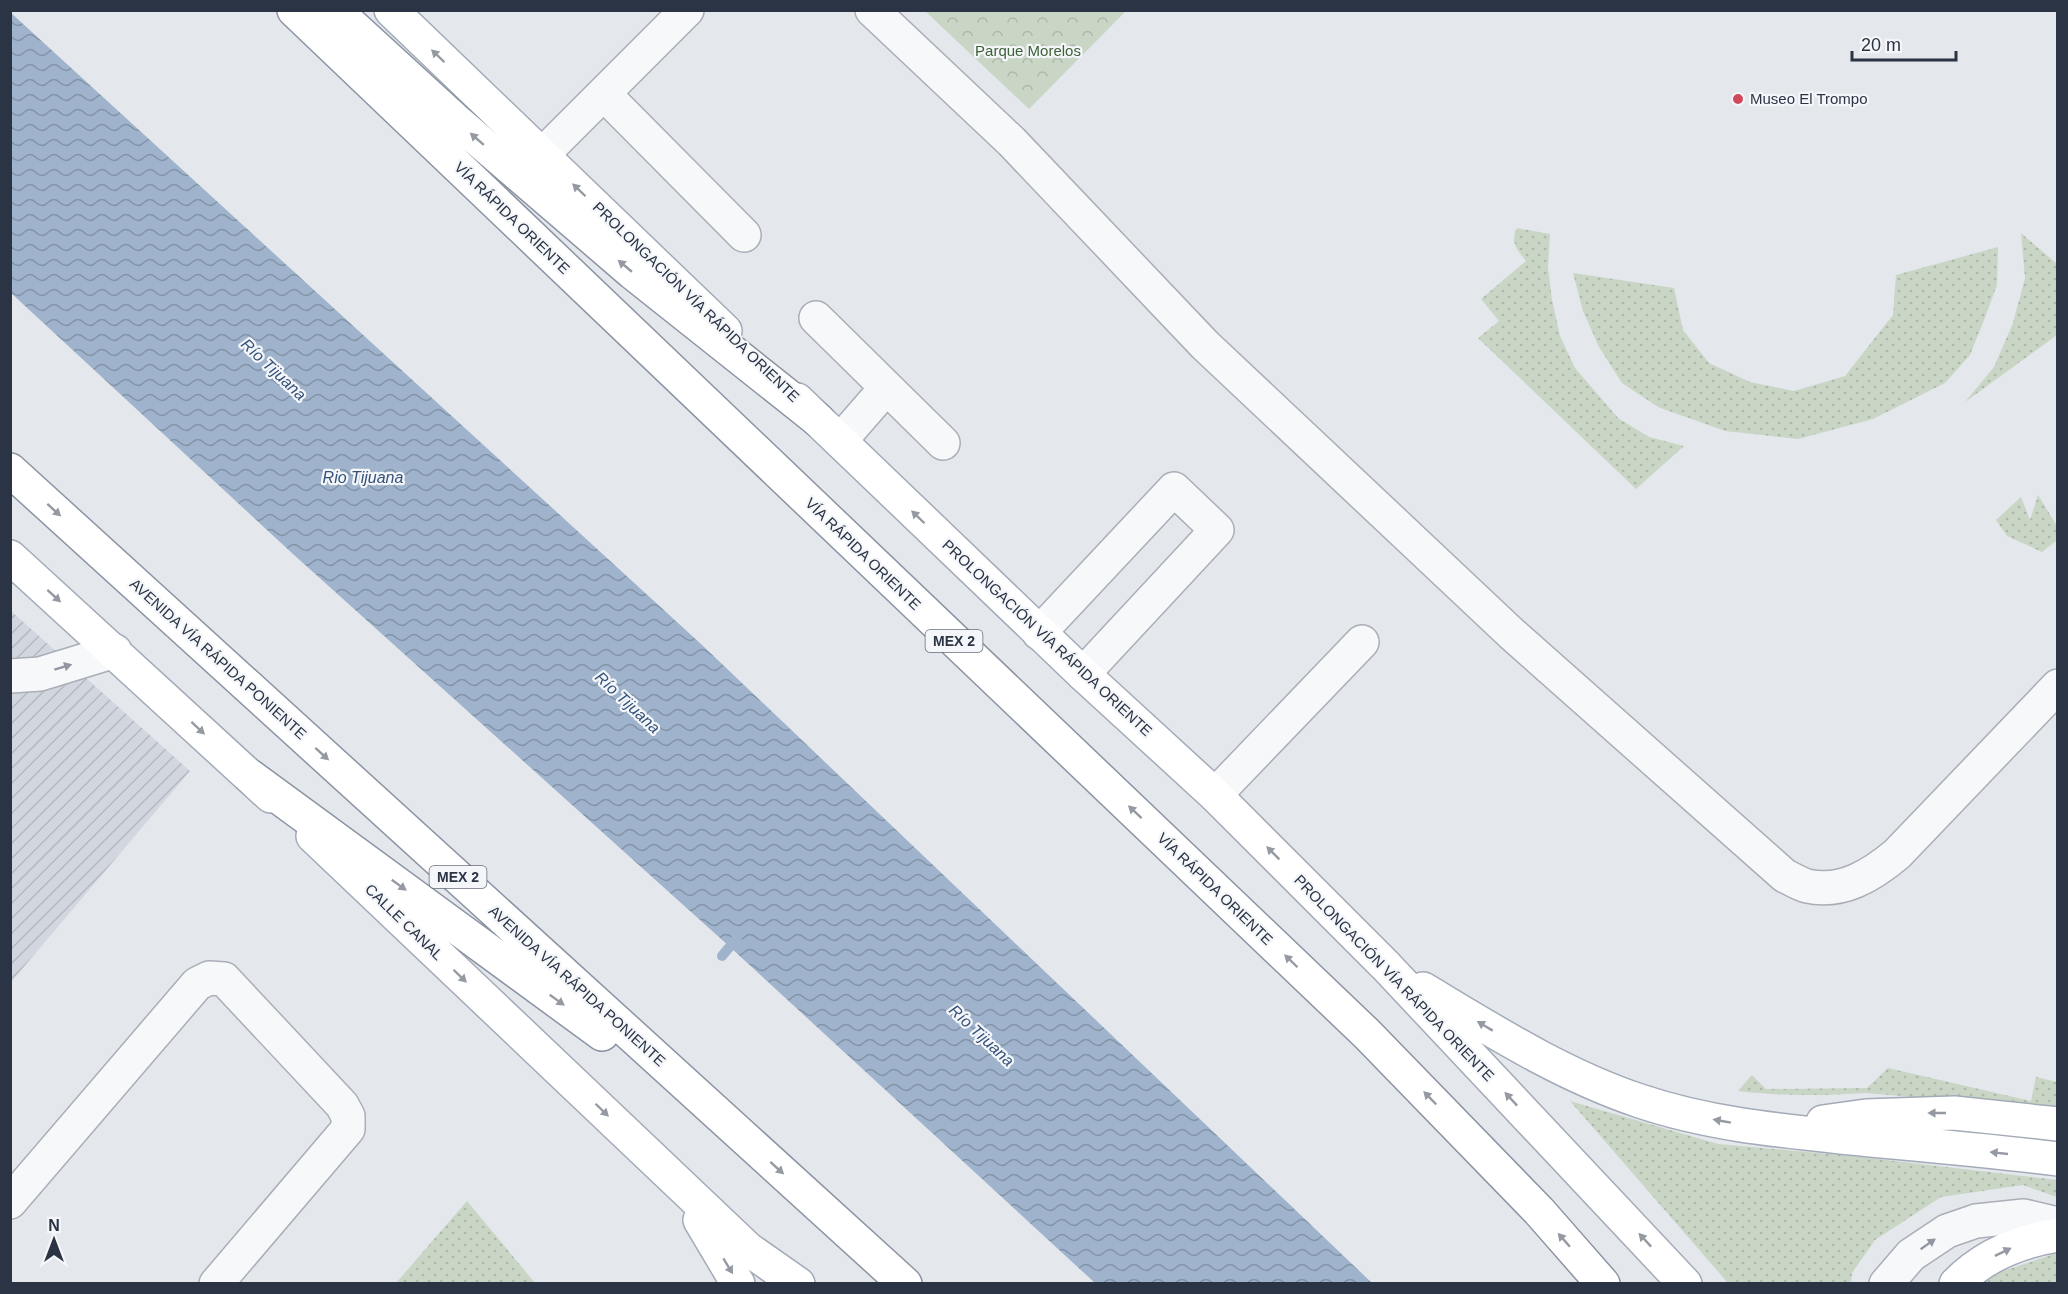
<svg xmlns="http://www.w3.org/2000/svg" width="2068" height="1294" font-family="Helvetica,sans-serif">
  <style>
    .industrial { fill: url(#industrial-furrows) }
    .grass { fill: url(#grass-dots) }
    .park { fill: url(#park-crowns) }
    .water { fill: url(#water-waves) }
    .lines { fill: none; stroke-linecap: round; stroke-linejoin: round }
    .stream { stroke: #9fb4cc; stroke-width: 10 }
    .minor-casing { stroke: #a9aeb7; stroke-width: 36 }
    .major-casing { stroke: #a3abb8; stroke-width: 36 }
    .highway-casing { stroke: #8b94a3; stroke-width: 36 }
    .minor { stroke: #f7f8fa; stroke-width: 33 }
    .major { stroke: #fff; stroke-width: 33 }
    .highway { stroke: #fff; stroke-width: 33 }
    .oneway { fill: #959aa2 }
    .oneway2 { fill: #9196a0 }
    .poi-dot { fill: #d1495b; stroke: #f4f6f9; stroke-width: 2 }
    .labels { text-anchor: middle; stroke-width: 4.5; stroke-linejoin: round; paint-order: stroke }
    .shield { fill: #f4f6f9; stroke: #676e7b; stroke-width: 1.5 }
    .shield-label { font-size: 14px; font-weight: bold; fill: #2b3445 }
    .park-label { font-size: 15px; fill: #3f6138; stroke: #f4f6f9 }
    .poi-label { font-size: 15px; fill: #2b3445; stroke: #f4f6f9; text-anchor: start }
    .street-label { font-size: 15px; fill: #2b3445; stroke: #f4f6f9 }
    .water-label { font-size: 16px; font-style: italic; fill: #34527a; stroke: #f4f6f9 }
  </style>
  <defs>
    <pattern id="industrial-furrows" width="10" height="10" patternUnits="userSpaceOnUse" patternTransform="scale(1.5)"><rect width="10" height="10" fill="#d2d6de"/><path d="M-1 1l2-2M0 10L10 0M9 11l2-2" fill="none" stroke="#b4b8c0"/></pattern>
    <pattern id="grass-dots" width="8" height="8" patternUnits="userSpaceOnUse" patternTransform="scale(1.5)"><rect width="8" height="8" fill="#c9d6c5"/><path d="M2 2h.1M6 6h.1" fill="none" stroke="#adb8ab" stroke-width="1.8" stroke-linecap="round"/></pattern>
    <pattern id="park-crowns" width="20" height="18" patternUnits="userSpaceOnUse" patternTransform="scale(1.5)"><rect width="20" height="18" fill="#c9d6c5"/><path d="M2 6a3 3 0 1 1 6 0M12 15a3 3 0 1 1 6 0" fill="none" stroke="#adb8ab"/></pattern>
    <pattern id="water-waves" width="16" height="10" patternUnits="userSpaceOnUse" patternTransform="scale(1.5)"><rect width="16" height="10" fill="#9fb4cc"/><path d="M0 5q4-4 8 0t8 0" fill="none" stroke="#8293a7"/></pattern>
  </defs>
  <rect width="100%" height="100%" fill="#e4e7ec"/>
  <path class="industrial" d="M11,611L190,771L11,982Z"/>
  <path class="grass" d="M1517,228L1550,234L1548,267L1552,300L1560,336L1575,368L1618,418L1649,437L1684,446L1636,489L1478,338L1499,321L1481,299L1526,261C1517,249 1510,243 1517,228Z
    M2021,233L2057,264V335L1965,402L1994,367L2013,323L2025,278Z
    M1998,247L1997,285L1984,320L1970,355L1945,383L1873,419L1798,439L1725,431L1658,407L1622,383L1599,347L1583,311L1573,273L1674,288L1683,330L1709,363L1750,382L1794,391L1845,376L1893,315L1896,275Z
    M2038,495L2057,526V540L2042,552L2007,536L1996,520L2021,497L2030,520Z
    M1888,1068L2031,1101L2036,1077L2057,1082V1109L1865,1093C1822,1096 1780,1096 1738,1091L1752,1075L1766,1089L1867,1088Z
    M1570,1101L1718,1144L1852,1156L2057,1180V1197L2023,1185L1941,1197L1875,1240L1852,1273L1851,1283H1728Z
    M467,1201L535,1283H396Z
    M2057,1253V1283L1980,1284L2003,1271Z"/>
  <path class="park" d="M925,11H1126L1029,109Z"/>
  <path class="water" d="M10,12L701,644L1372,1283H1095L730,947L293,554L11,293Z"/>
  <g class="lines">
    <path class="stream" d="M722,956L737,938"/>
    <defs>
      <path id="minor" d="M872,10L1012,142L1205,345L1512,634L1785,876C1792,879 1800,884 1807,886C1842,894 1872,875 1897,854L2058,686
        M604,94L744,235
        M542,155L687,10
        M816,318L943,443
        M840,441L886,388
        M1039,633L1174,489L1217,530L1083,674
        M10,676L40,674L115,651
        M1215,795L1362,642
        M10,1202L197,984L209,978L224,979L342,1105L348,1116V1129L216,1284
        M1886,1284L1911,1255L1947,1231L1976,1221L2024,1216L2058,1224"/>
      <path id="major" d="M391,10L725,331
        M797,400L1083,674L1215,795L1386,966L1685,1284
        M10,557L271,796
        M313,836L748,1249L798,1284
        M1423,989C1493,1031 1562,1075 1640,1101C1705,1123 1773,1130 1841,1137C1913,1144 1985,1150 2058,1159
        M1823,1122L1866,1116L1954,1113L2058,1124
        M700,1220L738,1284
        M1956,1284C1983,1256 2020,1241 2058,1235"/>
      <path id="highway" d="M294,10L1367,1034L1539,1211L1603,1284
        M335,10L454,119L633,273L818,420
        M10,470L905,1284
        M250,776L602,1034"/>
    </defs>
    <use href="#minor" class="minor-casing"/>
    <use href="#major" class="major-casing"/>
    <use href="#highway" class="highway-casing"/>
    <use href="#minor" class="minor"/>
    <use href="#major" class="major"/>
    <use href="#highway" class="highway"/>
  </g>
  <defs><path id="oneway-solid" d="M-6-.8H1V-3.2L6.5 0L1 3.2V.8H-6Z" transform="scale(1.5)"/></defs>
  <g class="oneway">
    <use href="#oneway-solid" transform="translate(438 56) rotate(-136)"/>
    <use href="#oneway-solid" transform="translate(477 139) rotate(-139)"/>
    <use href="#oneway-solid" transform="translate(579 190) rotate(-136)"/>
    <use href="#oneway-solid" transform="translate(625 266) rotate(-140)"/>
    <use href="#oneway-solid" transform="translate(54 510) rotate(42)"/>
    <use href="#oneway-solid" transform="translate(918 517) rotate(-136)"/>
    <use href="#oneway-solid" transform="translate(54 596) rotate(42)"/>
    <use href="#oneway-solid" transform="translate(198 728) rotate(43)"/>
    <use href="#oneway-solid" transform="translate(322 754) rotate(42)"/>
    <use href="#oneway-solid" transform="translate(1135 812) rotate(-137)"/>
    <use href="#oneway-solid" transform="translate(1273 853) rotate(-135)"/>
    <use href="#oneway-solid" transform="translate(399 885) rotate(36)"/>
    <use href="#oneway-solid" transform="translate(1291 961) rotate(-136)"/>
    <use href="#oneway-solid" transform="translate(460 976) rotate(44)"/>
    <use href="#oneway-solid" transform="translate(557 1000) rotate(36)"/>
    <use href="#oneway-solid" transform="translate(1485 1026) rotate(-149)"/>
    <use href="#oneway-solid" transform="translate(1430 1098) rotate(-134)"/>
    <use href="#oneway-solid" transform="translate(1511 1099) rotate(-133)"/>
    <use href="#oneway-solid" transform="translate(602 1110) rotate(44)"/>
    <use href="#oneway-solid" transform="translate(1937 1113) rotate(180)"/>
    <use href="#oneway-solid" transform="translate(1722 1121) rotate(-170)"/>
    <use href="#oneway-solid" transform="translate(1999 1153) rotate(-174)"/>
    <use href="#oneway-solid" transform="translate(777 1168) rotate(42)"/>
    <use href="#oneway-solid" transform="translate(1564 1240) rotate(-131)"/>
    <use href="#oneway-solid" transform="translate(1645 1240) rotate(-133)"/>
    <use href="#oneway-solid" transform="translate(2003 1252) rotate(-26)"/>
    <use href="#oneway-solid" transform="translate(728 1266) rotate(59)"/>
  </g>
  <g class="oneway2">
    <use href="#oneway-solid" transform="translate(63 667) rotate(-17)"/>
    <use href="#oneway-solid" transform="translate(1928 1244) rotate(-35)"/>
  </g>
  <circle class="poi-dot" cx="1738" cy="99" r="6"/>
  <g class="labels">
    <g class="shield">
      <rect x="925.5" y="630" width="57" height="22" rx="4.5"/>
      <rect x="429.5" y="866" width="57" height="22" rx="4.5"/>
    </g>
    <g class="shield-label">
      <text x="954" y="646">MEX 2</text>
      <text x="458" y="882">MEX 2</text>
    </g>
    <g class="park-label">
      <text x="1028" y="56">Parque Morelos</text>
    </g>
    <g class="poi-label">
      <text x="1750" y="104">Museo El Trompo</text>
    </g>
    <g class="street-label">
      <text transform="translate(512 218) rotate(44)" y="5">VÍA RÁPIDA ORIENTE</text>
      <text transform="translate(696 302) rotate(44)" y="5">PROLONGACIÓN VÍA RÁPIDA ORIENTE</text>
      <text transform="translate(863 554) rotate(44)" y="5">VÍA RÁPIDA ORIENTE</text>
      <text transform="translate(1047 638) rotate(43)" y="5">PROLONGACIÓN VÍA RÁPIDA ORIENTE</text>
      <text transform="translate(218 659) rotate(42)" y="5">AVENIDA VÍA RÁPIDA PONIENTE</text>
      <text transform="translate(1215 889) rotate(44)" y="5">VÍA RÁPIDA ORIENTE</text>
      <text transform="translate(404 922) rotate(44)" y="5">CALLE CANAL</text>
      <text transform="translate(1394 978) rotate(46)" y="5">PROLONGACIÓN VÍA RÁPIDA ORIENTE</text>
      <text transform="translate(577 986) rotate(42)" y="5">AVENIDA VÍA RÁPIDA PONIENTE</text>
    </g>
    <g class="water-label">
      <text transform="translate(274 369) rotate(43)" y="6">Río Tijuana</text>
      <text x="363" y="483">Rio Tijuana</text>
      <text transform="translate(628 702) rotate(43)" y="6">Río Tijuana</text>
      <text transform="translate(982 1035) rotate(43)" y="6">Río Tijuana</text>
    </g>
  </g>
  <rect width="2068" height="1294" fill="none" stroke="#2b3445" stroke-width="24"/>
  <g transform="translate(54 1240)" stroke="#f4f6f9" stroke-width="4.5" paint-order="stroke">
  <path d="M0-4.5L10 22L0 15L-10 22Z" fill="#2b3445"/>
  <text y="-9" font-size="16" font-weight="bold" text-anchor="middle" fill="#2b3445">N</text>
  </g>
  <path d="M1852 51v9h104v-9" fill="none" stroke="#2b3445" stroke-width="3"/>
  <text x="1861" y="51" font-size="18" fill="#2b3445" stroke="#f4f6f9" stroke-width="4.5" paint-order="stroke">20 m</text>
</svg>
